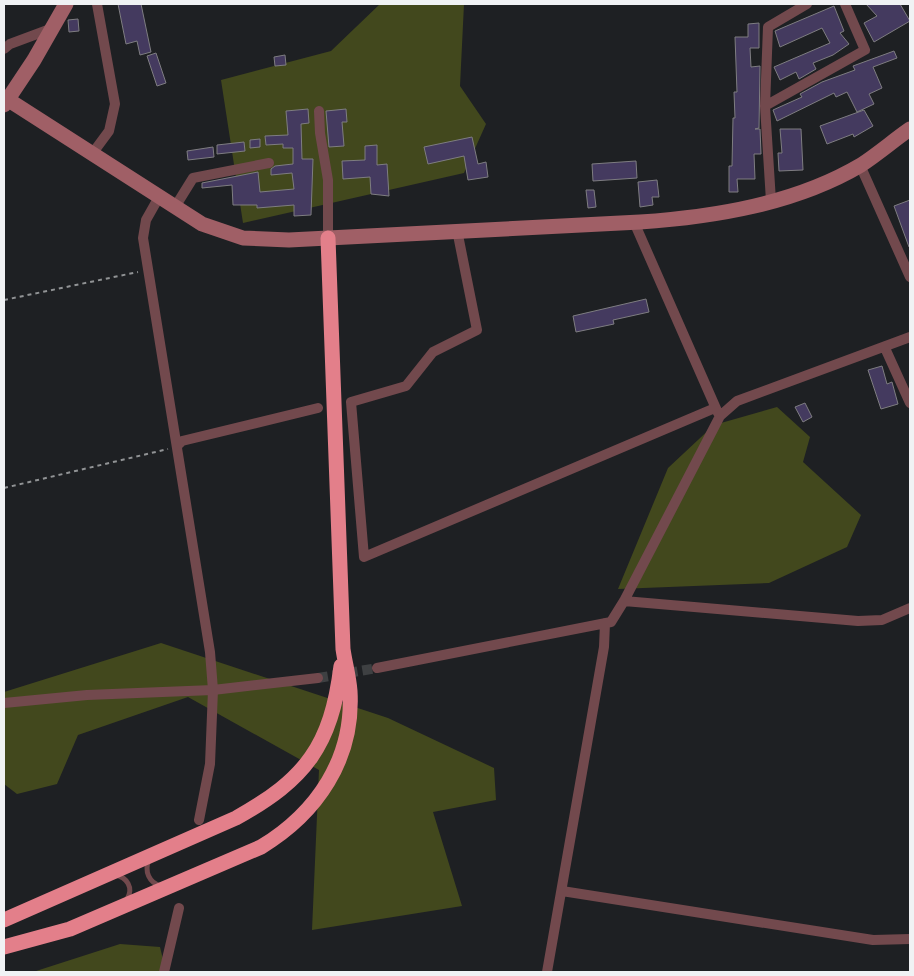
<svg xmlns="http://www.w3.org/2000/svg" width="914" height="976" font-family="Georgia,serif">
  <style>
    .forest { fill: #42481d }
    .building { fill: #443a5f; stroke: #7e7d81 }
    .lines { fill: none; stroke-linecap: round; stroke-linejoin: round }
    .street-tunnel { stroke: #3e4042; stroke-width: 10; stroke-dasharray: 10 5; stroke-linecap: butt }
    .path { stroke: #919395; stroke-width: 2; stroke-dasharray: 4 4; stroke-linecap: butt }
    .lane { stroke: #72494d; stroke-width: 5 }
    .street { stroke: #72494d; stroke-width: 10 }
    .secondary { stroke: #a05f66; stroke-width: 15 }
    .highway { stroke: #e37f8a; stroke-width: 15 }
  </style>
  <rect width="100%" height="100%" fill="#1e2023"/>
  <path class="forest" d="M380,4H464L460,86L486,124L464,173L243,223L221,80L331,51Z
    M777,407L810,437L803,462L861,515L847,547L769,583L618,589L668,468L714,425Z
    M161,643L388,718L494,768L496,800L433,812L462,906L312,930L319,770L188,697L78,735L57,784L17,794L4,784V692Z
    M120,944L160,947L166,972H33Z"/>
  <path class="building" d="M118,4H141L151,52L140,55L137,41L126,44Z
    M866,4H900L910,21L874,42L864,23L877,16Z
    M834,6L844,31L840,33L849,44L833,55L813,63L816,69L799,79L796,72L780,80L774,67L830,43L822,28L780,47L775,31Z
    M78,19L79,31L69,32L68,20Z
    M759,23V48H750L751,67L760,66L759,128L755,129H760L761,154H754L755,179H737L738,192H729V166H732L733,118H735L734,92H737L735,37H748V24Z
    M894,51L897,58L873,67L882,88L869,94L874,104L857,112L847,92L836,97L834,93L777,121L773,110L802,97L800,94L822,82L855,70L853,66Z
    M156,53L166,83L157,86L147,56Z
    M285,55L286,65L275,66L274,57Z
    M308,109L309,123L301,124L302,159H313L311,215L294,216V205L257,208V205H233L232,185L202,188V183L258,172L260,192L294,189L292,173L271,175V169L275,166L293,164V148H283V144L266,145L265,136L288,135L286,111Z
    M346,109L347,122H342L344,146L329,147L326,111Z
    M864,110L873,126L854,137L853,134L827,144L820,126Z
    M780,129H801L803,170L779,171L778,153H782Z
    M472,137L478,164L486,162L488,177L468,180L464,156L428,164L424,147Z
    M260,139V147L250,148V140Z
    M244,142L245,151L217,154V145Z
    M377,145V165L387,164L389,196L371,194L370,177L343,179L342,161L365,160V146Z
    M213,147L214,157L188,160L187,151Z
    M636,161L637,178L593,181L592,164Z
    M657,180L659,197H652L653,205L640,207L638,182Z
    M586,190H594L596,207L588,208Z
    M910,200V247H909L894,206Z
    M646,299L649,312L613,320L614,324L576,332L573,316Z
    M882,366L887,384L892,382L898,404L881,409L868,370Z
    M805,403L812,417L803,422L795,407Z"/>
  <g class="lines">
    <path class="street-tunnel" d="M318,678L377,668"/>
    <path class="path" d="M4,300L138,272
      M4,488L168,449"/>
    <path class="lane" d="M149,860C144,871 149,883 161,886
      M115,875C127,877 134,888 127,899"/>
    <path class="street" d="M4,49L10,44L53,28
      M765,106L865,50L845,4
      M319,111L320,133L328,180V238
      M92,154L109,131L115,104L97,4
      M860,165L910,277
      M159,197L146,220L143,238L210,652L213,690L210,764L199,820
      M771,201L765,106L768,27L807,4
      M175,207L193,178L269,163
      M634,222L718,413
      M457,230L477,330L433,352L406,386L351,402L364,557L715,408
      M885,348L910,403
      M177,446L182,441L318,408
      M624,601L858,621L882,620L910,608
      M377,668L611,622L624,601L720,416L737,401L910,337
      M4,703L87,695L213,690L318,678
      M562,891L873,940L910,939
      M164,972L179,908
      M547,972L604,647L605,623"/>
    <path class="secondary" d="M7,99L202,224L243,238L289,240L640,222C714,217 795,204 861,165C878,154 894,140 910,129
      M4,105L34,60L66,4"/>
    <path class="highway" d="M4,920L236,818C306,779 331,746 341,666
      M4,947L70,929L261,847C317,813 354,759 350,691C349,677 345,663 343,649L328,238"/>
  </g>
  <rect width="914" height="976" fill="none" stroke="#f0f2f4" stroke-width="10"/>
</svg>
